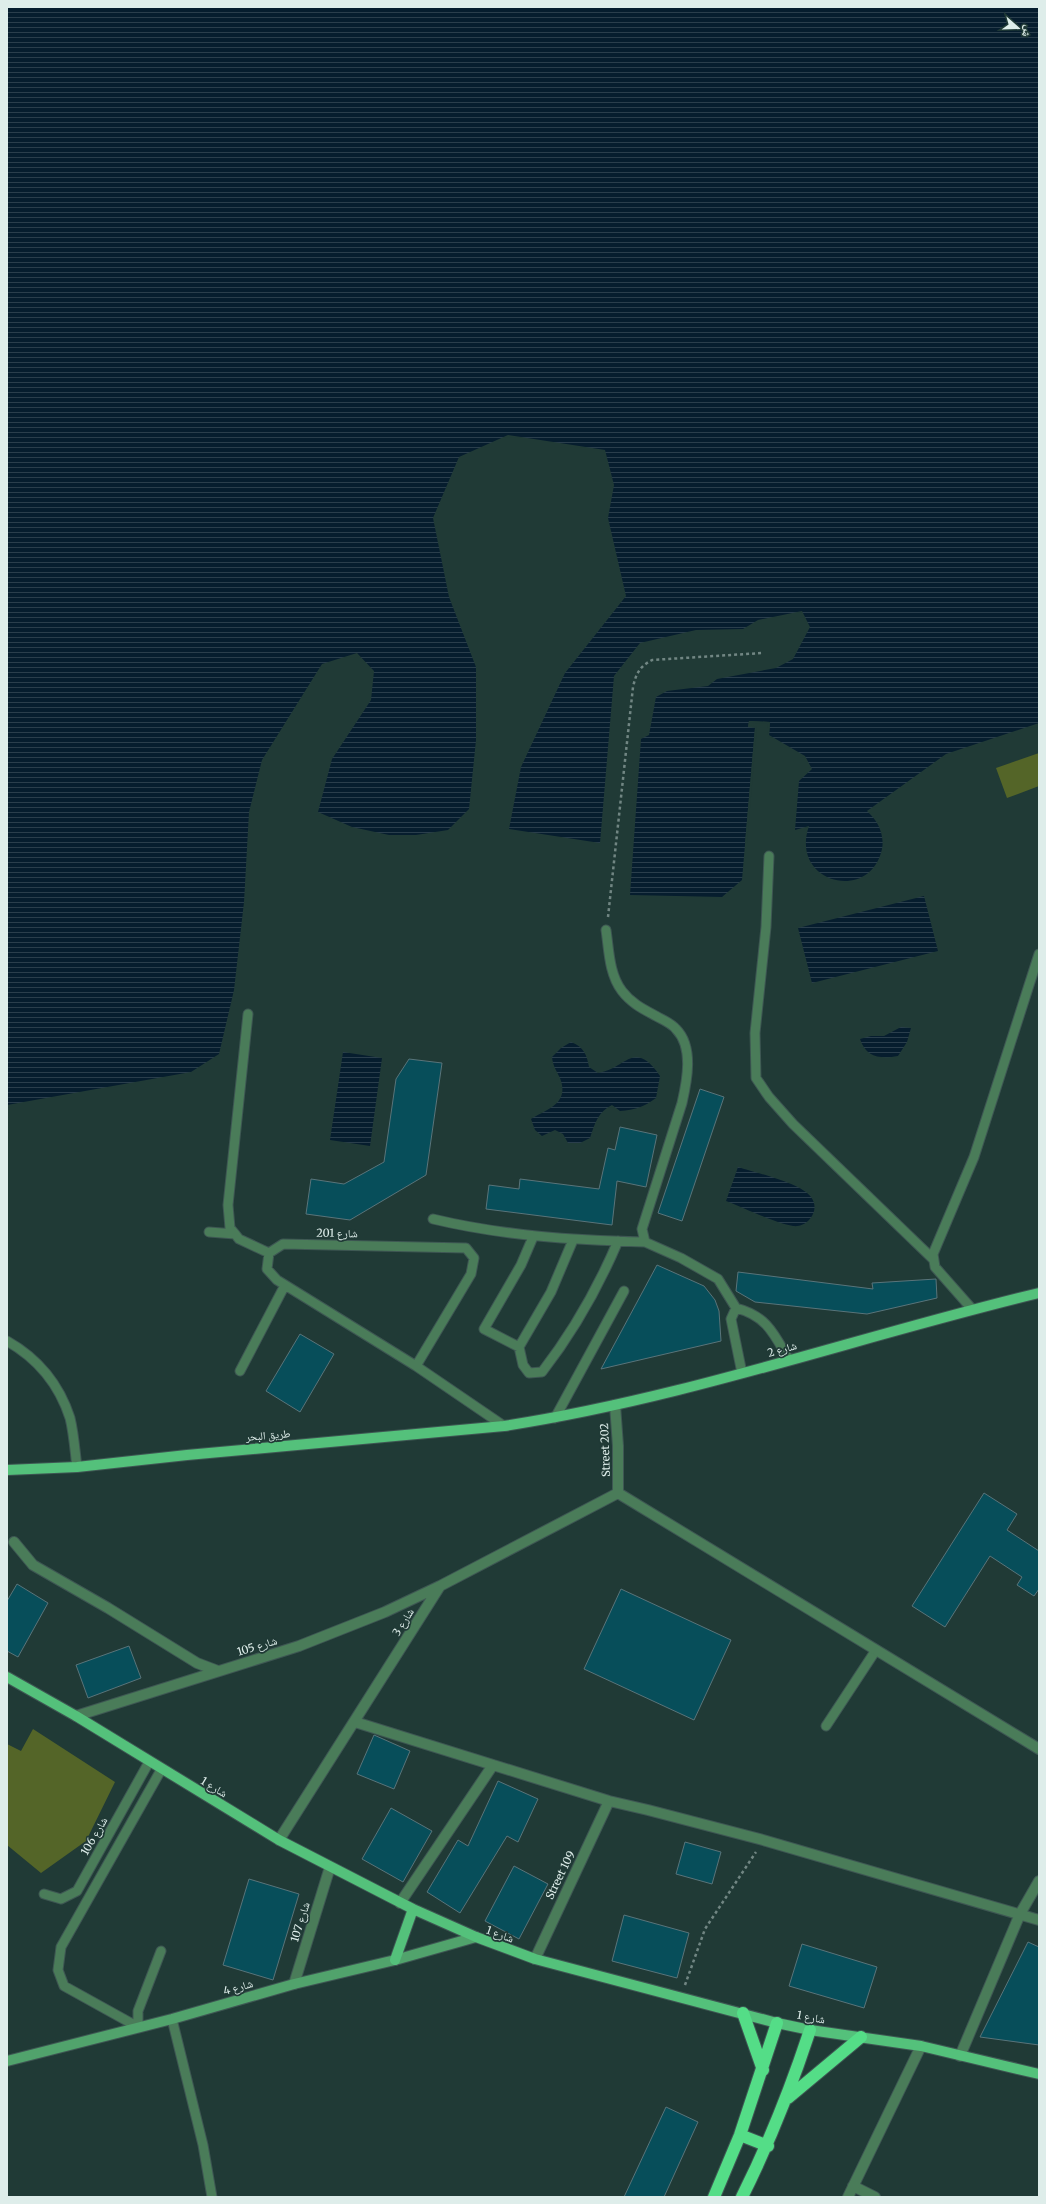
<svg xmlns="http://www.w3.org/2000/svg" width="1046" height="2204" font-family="Merriweather,'Noto Naskh Arabic',serif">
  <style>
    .grass { fill: #546528 }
    .water { fill: url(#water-rules) }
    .pier { fill: #203a36 }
    .building { fill: #074e5a; stroke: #59747a }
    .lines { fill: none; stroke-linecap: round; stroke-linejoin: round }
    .lane-casing { stroke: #3e5753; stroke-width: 11 }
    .street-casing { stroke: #3e5753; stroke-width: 12 }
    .secondary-casing { stroke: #3e5753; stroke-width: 12 }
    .primary-casing { stroke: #3e5753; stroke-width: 12 }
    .highway-casing { stroke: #3e5753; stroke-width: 14 }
    .path { stroke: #718683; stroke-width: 2.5; stroke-dasharray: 3 3; stroke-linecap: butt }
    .lane { stroke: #4a7c59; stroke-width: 9 }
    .street { stroke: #4a7c59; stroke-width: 10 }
    .secondary { stroke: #51a36c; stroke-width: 10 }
    .primary { stroke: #54c17b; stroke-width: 10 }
    .highway { stroke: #54dd87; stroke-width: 12 }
    .labels { text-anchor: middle; stroke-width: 3.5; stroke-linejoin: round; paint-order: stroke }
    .street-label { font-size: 11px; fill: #deedea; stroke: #203a36 }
  </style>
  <defs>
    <pattern id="water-rules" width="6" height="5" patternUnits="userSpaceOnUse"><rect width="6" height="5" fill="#061d2e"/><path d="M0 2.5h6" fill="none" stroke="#2a3e4c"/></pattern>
  </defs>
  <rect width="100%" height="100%" fill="#203a36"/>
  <path class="grass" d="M1039,753V786L1007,798L996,768Z
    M33,1729L115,1782L86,1841L41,1873L7,1845V1744L21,1751Z"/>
  <path class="water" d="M7,7H1039V723L946,754L867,811C870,814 873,817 875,820C881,828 884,840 882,849C870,904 789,883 809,826L795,830L799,781L812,769L805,756L769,735L770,722L749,721L748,727H755L742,880L722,897L630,895L641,739L649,735L656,697L667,691L708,686L717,679L776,668L793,659L810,627L802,611L758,620L743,629L696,630L640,643L614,676L600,843L509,829L521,767L565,673L626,596L608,518L614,485L605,450L508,435L459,457L433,518L449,597L476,667V740L469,809L448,830L416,835H389L352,827L318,812L332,759L371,700L374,671L357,653L322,664L262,760L249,812L244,902L234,990L219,1054L191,1072L7,1105Z
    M924,896L938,951L812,983L798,928Z
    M901,1027L911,1028L907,1042L898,1056C881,1059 866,1058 860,1039L871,1036H884Z
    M571,1042C584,1047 587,1055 589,1067L598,1073C626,1069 634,1038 660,1076L656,1098C644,1107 635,1110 620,1111L612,1105C598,1112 595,1123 590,1138L580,1143H568L563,1134L555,1130L542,1136L535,1130L531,1119C547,1109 570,1104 560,1078C556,1070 553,1066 552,1057L561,1048Z
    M343,1052L382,1058L370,1146L330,1140Z
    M738,1167C756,1173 801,1183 811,1197C821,1210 808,1228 793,1226C775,1223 744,1208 726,1201Z"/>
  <path class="pier" d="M749,721L770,722L769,737L767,735L768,724L751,723V725L757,727L747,843H745L755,728L748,727Z"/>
  <path class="building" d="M409,1059L442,1063L426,1175L350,1220L306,1214L311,1179L344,1184L384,1162L396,1079Z
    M700,1089L724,1097L682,1221L658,1213Z
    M620,1127L657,1135L646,1187L617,1181L612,1225L486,1209L489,1185L519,1189L520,1179L599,1189L608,1148L615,1150Z
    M657,1265L704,1286L715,1300L719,1311L721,1341L601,1369Z
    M738,1272L873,1289L872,1283L936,1279L937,1298L867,1314L755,1302L736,1291Z
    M300,1334L334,1354L300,1412L266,1391Z
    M984,1493L1017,1514L1007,1530L1039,1551V1589L1034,1596L1017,1585L1022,1577L990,1556L945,1627L912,1606Z
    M17,1584L48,1603L18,1657L7,1651V1601Z
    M621,1589L731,1640L694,1720L584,1669Z
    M129,1646L141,1678L88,1698L76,1665Z
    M374,1735L410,1751L394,1789L357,1774Z
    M498,1781L538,1799L518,1842L507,1836L460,1913L427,1892L458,1840L468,1846Z
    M391,1808L432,1831L403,1882L362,1859Z
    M685,1842L721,1852L712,1884L676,1874Z
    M514,1866L548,1884L519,1939L485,1921Z
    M249,1879L299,1894L273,1980L223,1965Z
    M624,1915L689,1933L677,1978L612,1961Z
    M1028,1942L1039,1947V2045L980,2037Z
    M802,1944L877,1967L864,2008L789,1986Z
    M666,2107L698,2122L664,2197H624Z"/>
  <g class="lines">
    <defs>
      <path id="lane" d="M769,856L766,927L755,1033L756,1078L769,1097L793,1124L933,1259
        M606,930C609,950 609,974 622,991C631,1003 643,1009 656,1016C663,1020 671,1023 676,1029C694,1047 687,1081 682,1103L642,1229L645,1242L681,1258L718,1279L736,1308C767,1316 774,1334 789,1360
        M248,1014L228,1205L230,1228L235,1234L239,1239L269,1253
        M433,1219C504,1236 573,1240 645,1242
        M209,1232L235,1234
        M533,1237L521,1265L484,1329L519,1347L551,1292L573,1240
        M736,1308L731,1319L742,1373
        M972,1309L935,1267L933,1254L974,1157L1039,954
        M7,1341C37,1358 59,1384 70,1418C74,1434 75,1452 77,1467
        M519,1347L523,1365L529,1373L542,1372C573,1332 598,1288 618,1241
        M416,1366L471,1274L474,1258L466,1248L283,1244L269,1253L267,1269L277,1280L416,1366L504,1426
        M240,1371L285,1285
        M555,1418L624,1291
        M826,1726L876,1650
        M44,1894L61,1899L77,1891L149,1762
        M172,2019L203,2145L212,2197
        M138,2027L64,1986L58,1970L61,1947L161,1770
        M138,2027V2011L161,1951"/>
      <path id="street" d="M615,1405L618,1446V1493
        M618,1493L1039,1749
        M14,1542L33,1565L108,1608L197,1663L218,1671
        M76,1716L299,1646L385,1612L440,1586
        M355,1722L609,1801L648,1810L763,1840L1039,1920
        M279,1840L440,1586L618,1493
        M400,1903L493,1765
        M535,1959L609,1801
        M294,1984L330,1867
        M960,2056L1020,1914L1039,1881
        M853,2186L875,2197
        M848,2197L921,2046"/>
      <path id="secondary" d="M7,2061L172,2019L294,1984L395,1960L476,1937"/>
      <path id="primary" d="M7,1470L77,1467L187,1455L504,1426C686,1398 860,1336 1039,1293
        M7,1677L76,1716L279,1840L413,1909L476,1937L535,1959L777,2023L810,2030L921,2046L1039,2074
        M395,1960L413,1909"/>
      <path id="highway" d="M743,2013L763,2070
        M788,2098L861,2037
        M740,2135L768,2146
        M714,2197L740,2135L777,2023
        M742,2197C769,2143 791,2088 810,2030"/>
    </defs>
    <use href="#lane" class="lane-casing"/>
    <use href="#street" class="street-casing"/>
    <use href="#secondary" class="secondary-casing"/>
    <use href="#primary" class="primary-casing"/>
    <use href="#highway" class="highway-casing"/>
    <path class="path" d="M608,917L633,687C636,674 639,667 652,660L762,653
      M685,1985L705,1929L756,1852"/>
    <use href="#lane" class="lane"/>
    <use href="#street" class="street"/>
    <use href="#secondary" class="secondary"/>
    <use href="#primary" class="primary"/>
    <use href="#highway" class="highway"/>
  </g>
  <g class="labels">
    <g class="street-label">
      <text transform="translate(337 1233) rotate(1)" y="4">شارع 201</text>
      <text transform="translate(782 1349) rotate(-16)" y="4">شارع 2</text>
      <text transform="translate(268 1435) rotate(-5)" y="4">طريق البحر</text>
      <text transform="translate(605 1450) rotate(-92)" y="4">Street 202</text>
      <text transform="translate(403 1622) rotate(-58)" y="4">شارع 3</text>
      <text transform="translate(257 1646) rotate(-17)" y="4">شارع 105</text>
      <text transform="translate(214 1787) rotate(31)" y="4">شارع 1</text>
      <text transform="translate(94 1836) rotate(-60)" y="4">شارع 106</text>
      <text transform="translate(560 1875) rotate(-64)" y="4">Street 109</text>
      <text transform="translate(300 1922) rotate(-73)" y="4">شارع 107</text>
      <text transform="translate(500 1934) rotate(20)" y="4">شارع 1</text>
      <text transform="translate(238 1987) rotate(-16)" y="4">شارع 4</text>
      <text transform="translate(811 2017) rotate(10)" y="4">شارع 1</text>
    </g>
  </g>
  <rect width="1046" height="2204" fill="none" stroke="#deedea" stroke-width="16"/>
  <g transform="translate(1018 28) rotate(110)" stroke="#203a36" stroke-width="3" paint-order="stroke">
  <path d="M0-3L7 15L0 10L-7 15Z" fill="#deedea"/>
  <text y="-6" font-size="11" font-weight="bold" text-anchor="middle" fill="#deedea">ش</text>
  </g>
</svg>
